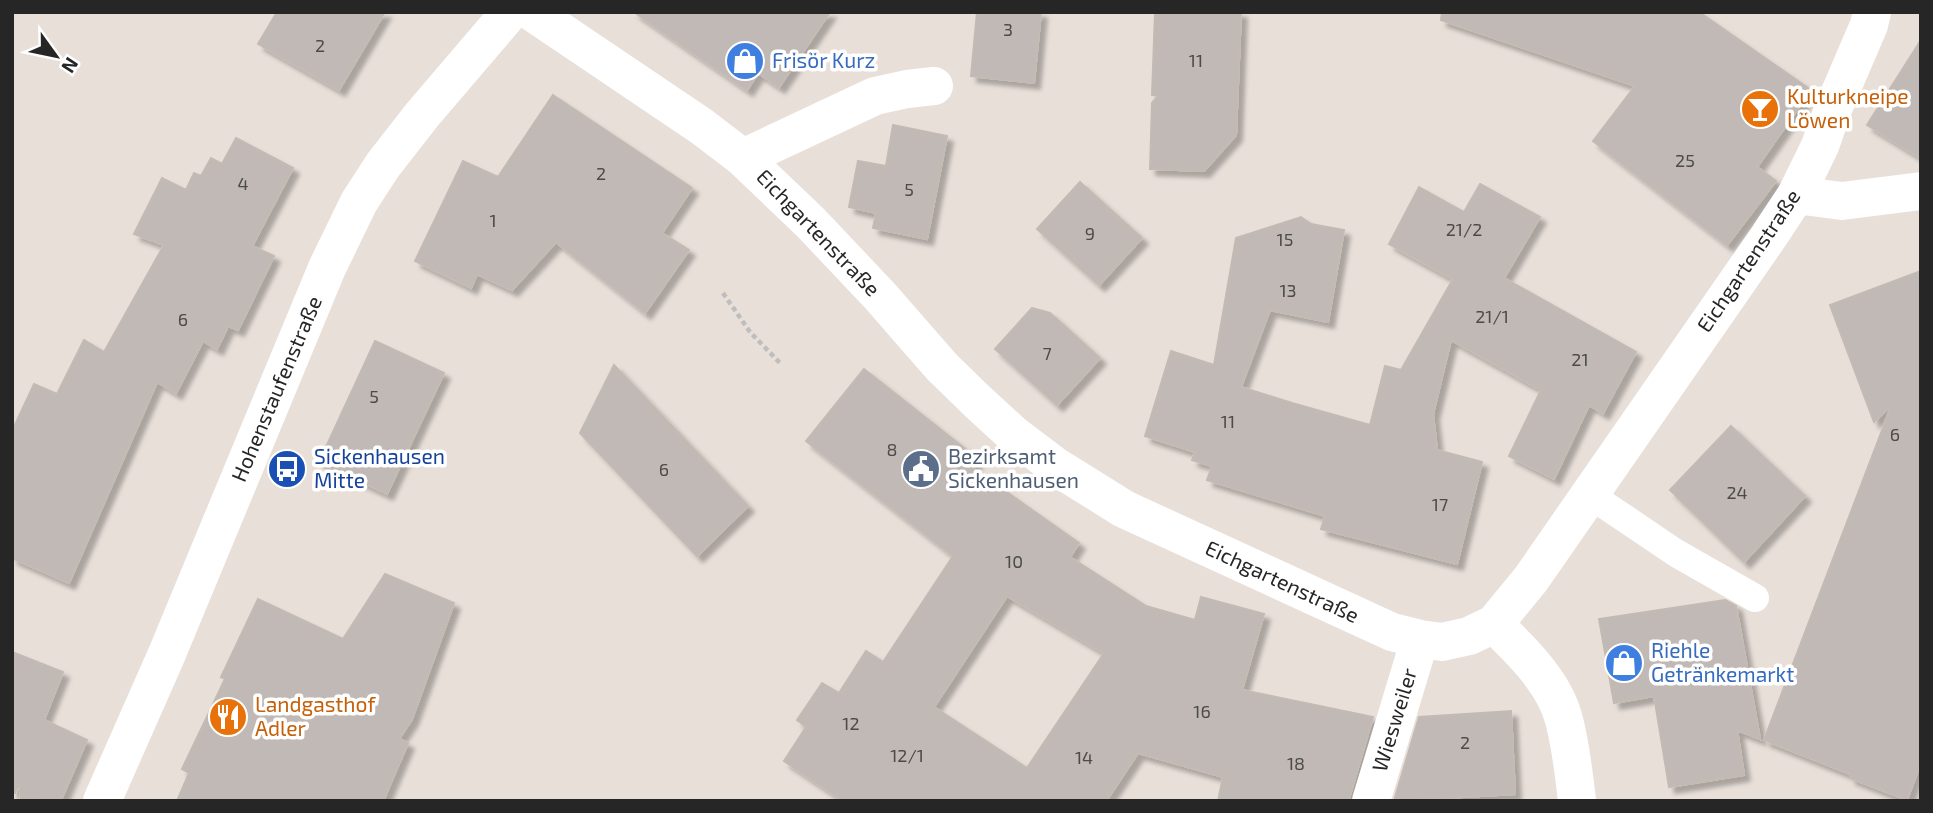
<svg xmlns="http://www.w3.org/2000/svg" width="1933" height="813" font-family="'Exo 2',sans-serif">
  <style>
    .building { fill: #c0b9b5; stroke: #c3bbb3; stroke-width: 2; fill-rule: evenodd; filter: url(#shadow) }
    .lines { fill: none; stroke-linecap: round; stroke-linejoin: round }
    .path { stroke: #bebebe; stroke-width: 4.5; stroke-dasharray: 5 3.5; stroke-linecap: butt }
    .service { stroke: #fff; stroke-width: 28 }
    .minor { stroke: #fff; stroke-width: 38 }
    .tertiary { stroke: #fff; stroke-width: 38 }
    .labels { text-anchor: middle; stroke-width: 7; stroke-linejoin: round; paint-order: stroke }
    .number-label { font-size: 18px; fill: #4c4b4a }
    .shop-label { font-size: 21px; fill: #366cbe; stroke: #fff; text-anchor: start }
    .food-label { font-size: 21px; fill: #c56008; stroke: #fff; text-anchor: start }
    .street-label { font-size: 21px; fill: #262626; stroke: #fff }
    .transit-label { font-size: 21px; fill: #164399; stroke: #fff; text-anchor: start }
    .service-label { font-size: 21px; fill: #4e5e75; stroke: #fff; text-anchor: start }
  </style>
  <defs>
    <filter id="shadow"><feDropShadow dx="6" dy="6" stdDeviation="2" flood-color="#0004"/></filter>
  </defs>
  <rect width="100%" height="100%" fill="#e8dfd9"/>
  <path class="building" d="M277,12H385L339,90L258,44Z
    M634,12H830L779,87L758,73L747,90Z
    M977,12H1041L1034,83L971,76Z
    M1155,12H1241L1236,135L1204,171L1150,169L1152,103L1158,96L1152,95Z
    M1442,12H1699L1811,90L1757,167L1776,181L1727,245L1593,141L1635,86L1441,20Z
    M1921,40V158L1867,125Z
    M553,95L692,188L662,233L689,250L645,313L556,242L512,290L477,274L471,288L415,261L463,161L498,177Z
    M893,125L947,136L927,239L873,228L876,213L849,207L858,161L886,166Z
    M236,138L293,168L252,246L274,256L238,330L228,326L217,349L203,341L176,393L157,382L69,583L12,558V431L34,384L57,394L84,340L104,352L164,245L134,234L162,178L186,190L194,173L201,176L211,158L222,164Z
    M1080,182L1142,238L1099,285L1037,229Z
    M1480,184L1540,217L1504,278L1636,352L1603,413L1589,405L1554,479L1509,456L1541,390L1451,340L1433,414L1437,450L1482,462L1457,564L1321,529L1325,516L1207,480L1212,466L1192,460L1195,452L1145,436L1171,351L1214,365L1236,238L1301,217L1311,224L1344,230L1328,322L1270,310L1241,387L1292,403L1370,425L1385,366L1401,370L1453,279L1389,244L1419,187L1464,212Z
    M1921,271V762L1907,800L1850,778V774L1764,740L1892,404L1874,422L1830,305Z
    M1032,308L1050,313L1100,358L1057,405L995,349Z
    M375,341L444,373L387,494L319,462Z
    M614,365L748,506L697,556L580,433Z
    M864,369L978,459L971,467L1079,543L1070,557L1146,606L1195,620L1201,597L1264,614L1242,690L1373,717L1350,795V801H1218L1223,777L1138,753L1106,801H844L784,761L806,727L797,720L822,683L839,693L866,651L883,662L953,556L806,441ZM1007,596L1104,653L1027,768L934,707Z
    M1731,426L1805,496L1744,562L1670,490Z
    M385,574L454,603L412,719L399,739L408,743L383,801H177L189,773L182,769L225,679L221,677L258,599L343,639Z
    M1725,600L1736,606L1760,739L1737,730L1744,775L1669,787L1654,696L1614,703L1599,619Z
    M12,652L63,672L44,720L87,740L61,800L21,799L19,783L15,793L12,792Z
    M1511,711L1515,794L1394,801L1419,717Z"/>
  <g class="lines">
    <path class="path" d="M723,293L750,332L780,363"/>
    <path class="service" d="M1590,495L1676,553L1755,598"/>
    <path class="minor" d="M532,12L701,126L743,158L811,223L880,296L942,367L978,402L1014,435L1055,466L1124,509L1392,632L1420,639L1442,642L1469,636L1494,624L1531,579L1769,236L1796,195L1820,146L1833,109L1869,25L1872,12
      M743,158L875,96L907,89L934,86
      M1796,195L1842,201L1921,191
      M1494,624C1521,650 1555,683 1564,720C1571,746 1574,774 1577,801
      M1371,801L1420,639"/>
    <path class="tertiary" d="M102,801L166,656L327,268L359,202L383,165L422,115L510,12"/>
  </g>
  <defs>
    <symbol id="shop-disc" viewBox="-11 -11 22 22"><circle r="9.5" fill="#3f7fe0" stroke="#fff"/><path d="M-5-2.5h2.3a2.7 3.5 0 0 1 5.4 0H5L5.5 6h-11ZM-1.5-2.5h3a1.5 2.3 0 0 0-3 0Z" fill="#fff"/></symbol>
    <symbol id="bar-disc" viewBox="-11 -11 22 22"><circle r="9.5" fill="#e8710a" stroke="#fff"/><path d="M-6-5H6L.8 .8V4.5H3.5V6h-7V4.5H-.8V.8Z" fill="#fff"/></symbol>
    <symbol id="bus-disc" viewBox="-11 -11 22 22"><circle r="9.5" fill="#1a4fb4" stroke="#fff"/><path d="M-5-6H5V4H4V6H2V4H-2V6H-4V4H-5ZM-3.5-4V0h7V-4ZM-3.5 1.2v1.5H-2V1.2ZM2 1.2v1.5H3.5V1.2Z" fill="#fff"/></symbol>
    <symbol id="civic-disc" viewBox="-11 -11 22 22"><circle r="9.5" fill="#5c6f8a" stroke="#fff"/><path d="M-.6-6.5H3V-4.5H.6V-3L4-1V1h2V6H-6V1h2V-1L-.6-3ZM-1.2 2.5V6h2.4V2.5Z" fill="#fff"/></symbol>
    <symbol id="restaurant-disc" viewBox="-11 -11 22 22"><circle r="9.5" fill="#e8710a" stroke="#fff"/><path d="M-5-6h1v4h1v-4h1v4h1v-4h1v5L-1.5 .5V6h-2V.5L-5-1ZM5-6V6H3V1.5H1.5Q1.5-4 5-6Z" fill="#fff"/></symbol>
  </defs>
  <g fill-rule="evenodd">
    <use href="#shop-disc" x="723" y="39" width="44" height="44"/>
    <use href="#bar-disc" x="1738" y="87" width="44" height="44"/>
    <use href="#bus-disc" x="265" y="447" width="44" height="44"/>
    <use href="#civic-disc" x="899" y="447" width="44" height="44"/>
    <use href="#shop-disc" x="1602" y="641" width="44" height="44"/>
    <use href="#restaurant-disc" x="206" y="695" width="44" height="44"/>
  </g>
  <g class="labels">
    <g class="number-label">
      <text x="1008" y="36">3</text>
      <text x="320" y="52">2</text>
      <text x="1196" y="67">11</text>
      <text x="1685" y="167">25</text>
      <text x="601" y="180">2</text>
      <text x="243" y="190">4</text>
      <text x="909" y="196">5</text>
      <text x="493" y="227">1</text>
      <text x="1464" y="236">21/2</text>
      <text x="1090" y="240">9</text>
      <text x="1285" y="246">15</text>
      <text x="1288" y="297">13</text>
      <text x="1492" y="323">21/1</text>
      <text x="183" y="326">6</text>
      <text x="1047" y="360">7</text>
      <text x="1580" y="366">21</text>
      <text x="374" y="403">5</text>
      <text x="1228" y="428">11</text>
      <text x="1895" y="441">6</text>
      <text x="892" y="456">8</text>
      <text x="664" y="476">6</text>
      <text x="1737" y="499">24</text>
      <text x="1440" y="511">17</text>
      <text x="1014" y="568">10</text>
      <text x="1202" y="718">16</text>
      <text x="851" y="730">12</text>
      <text x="1465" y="749">2</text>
      <text x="907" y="762">12/1</text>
      <text x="1084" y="764">14</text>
      <text x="1296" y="770">18</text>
    </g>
    <g class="shop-label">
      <text x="772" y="68">Frisör Kurz</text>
      <text x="1651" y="658">Riehle<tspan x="1651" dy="24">Getränkemarkt</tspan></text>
    </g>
    <g class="food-label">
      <text x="1787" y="104">Kulturkneipe<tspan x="1787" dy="24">Löwen</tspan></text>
      <text x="255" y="712">Landgasthof<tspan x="255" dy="24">Adler</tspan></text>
    </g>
    <g class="street-label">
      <text transform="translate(818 233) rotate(46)" y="7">Eichgartenstraße</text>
      <text transform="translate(1749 261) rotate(-56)" y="7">Eichgartenstraße</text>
      <text transform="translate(277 389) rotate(-67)" y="7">Hohenstaufenstraße</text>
      <text transform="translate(1282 582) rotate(25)" y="7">Eichgartenstraße</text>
      <text transform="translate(1395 720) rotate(-73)" y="7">Wiesweiler</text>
    </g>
    <g class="transit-label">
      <text x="314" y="464">Sickenhausen<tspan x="314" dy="24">Mitte</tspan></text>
    </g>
    <g class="service-label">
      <text x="948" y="464">Bezirksamt<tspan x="948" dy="24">Sickenhausen</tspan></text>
    </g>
  </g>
  <rect width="1933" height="813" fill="none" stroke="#262626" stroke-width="28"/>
  <g transform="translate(56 56) rotate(123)" stroke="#ffffff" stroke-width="5" paint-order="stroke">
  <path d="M0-5L12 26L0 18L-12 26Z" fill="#262626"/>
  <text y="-10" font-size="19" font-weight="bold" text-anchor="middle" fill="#262626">N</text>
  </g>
</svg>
